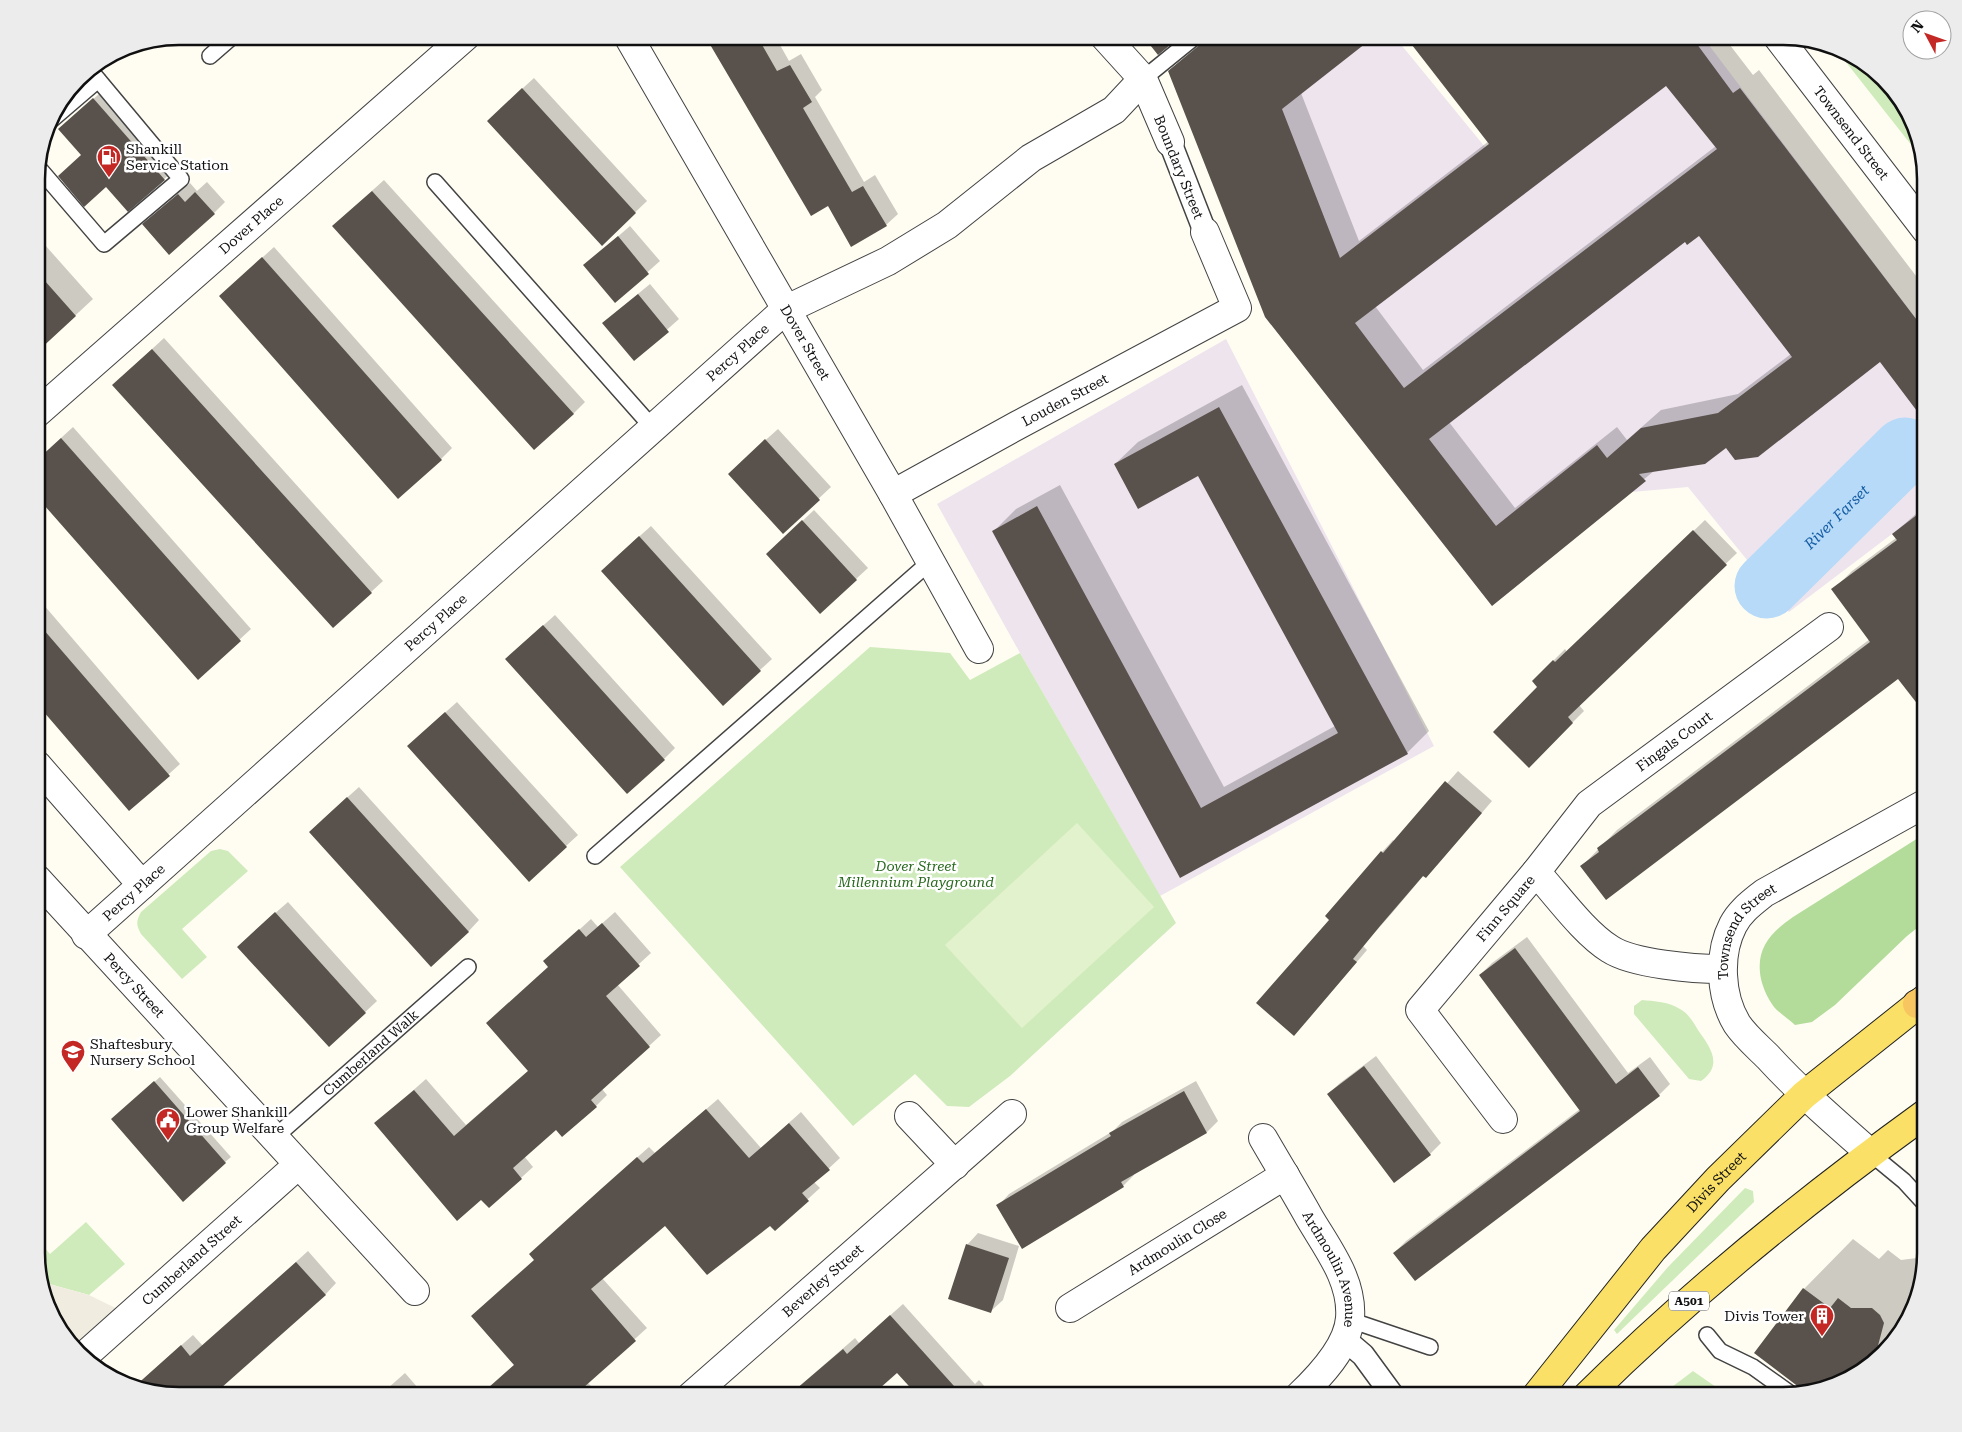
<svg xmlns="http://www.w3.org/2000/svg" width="1962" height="1432" font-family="'Roboto Serif',serif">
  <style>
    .industrial { fill: #eee4ee }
    .green { fill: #d0ebbb }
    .forest { fill: #b3dc9a }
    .pitch { fill: #e2f2cd }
    .plaza { fill: #f0ede0 }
    .shadow { fill: #0003; fill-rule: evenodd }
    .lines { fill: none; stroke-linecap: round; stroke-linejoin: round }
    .river { stroke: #b6daf7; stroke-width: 65 }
    .building { fill: #59524c; fill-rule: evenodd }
    .service-casing { stroke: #434343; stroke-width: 18 }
    .pedestrian-casing { stroke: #434343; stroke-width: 25 }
    .minor-casing { stroke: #434343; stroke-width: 30 }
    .primary-casing { stroke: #212121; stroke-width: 30 }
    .trunk-casing { stroke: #212121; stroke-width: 30 }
    .service { stroke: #fff; stroke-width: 15 }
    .pedestrian { stroke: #fff; stroke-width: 22 }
    .minor { stroke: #fff; stroke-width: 28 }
    .primary { stroke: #fae067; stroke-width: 28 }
    .trunk { stroke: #f8c660; stroke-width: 28 }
    .labels { text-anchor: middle; stroke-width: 5; stroke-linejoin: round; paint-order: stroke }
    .shield { fill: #fff; stroke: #585858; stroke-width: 1 }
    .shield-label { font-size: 12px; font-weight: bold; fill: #101010 }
    .street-label { font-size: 14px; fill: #101010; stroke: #fff }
    .poi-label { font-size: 14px; fill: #101010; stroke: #fff; text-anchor: start }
    .park-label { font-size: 14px; font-style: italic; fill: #28691e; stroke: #fff }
    .water-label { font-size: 15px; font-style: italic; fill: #165da5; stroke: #fff }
    .rim { fill: none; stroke: #101010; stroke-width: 2.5 }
  </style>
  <rect width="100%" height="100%" fill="#fffdf2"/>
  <path class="industrial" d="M1234,36H1394L1485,147L1631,36H1702L1926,332V580L1892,534L1789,612L1688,487L1632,492L1492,606L1265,317Z
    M1226,339L1434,746L1160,896L1020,653L937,504Z"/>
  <path class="green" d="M1834,47L1870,66L1911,116L1920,156Z
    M870,647L950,653L970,680L1020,653L1176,923L1010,1076L969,1107L947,1106L915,1074L853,1126L620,867Z
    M220,849L228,851L248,871L182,929L207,957L182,979L141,934C136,925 136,921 141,912L211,851Z
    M1642,1000C1653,1001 1670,1002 1680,1009C1688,1013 1694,1023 1698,1030C1710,1047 1724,1065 1701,1081L1689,1079L1634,1014V1006Z
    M1745,1188L1753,1191L1754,1202L1617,1334L1614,1330L1668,1267Z
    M86,1222L125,1264L89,1295L42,1282L37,1262V1239L50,1254Z
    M1693,1371L1729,1396H1660Z"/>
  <path class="forest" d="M1926,833V921L1907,936L1835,1005L1812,1022L1795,1025C1789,1019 1780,1014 1774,1007C1768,999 1763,988 1761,979C1755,949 1770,933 1793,917Z"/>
  <path class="pitch" d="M1077,823L1154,907L1022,1028L945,945Z"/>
  <path class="plaza" d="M42,1282L89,1295L130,1315L84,1356L51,1316Z"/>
  <path class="shadow" d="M714,36H775L789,61L801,54L822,90L815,97L864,182L875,175L898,214L886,225L852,245L828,204Z
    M1406,36H1723L1753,75L1759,70L1926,289V421L1881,361L1726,446L1654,471L1492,604L1169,71L1206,38L1301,93L1359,241L1489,141ZM1666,84L1716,146L1423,370L1375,306ZM1700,234L1791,354L1738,394L1661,410L1627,440L1617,427L1515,508L1449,422L1685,240Z
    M534,78L647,201L602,244L500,109Z
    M99,94L170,174L128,210L106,186L83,155L65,124Z
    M384,180L585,402L573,414L345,215Z
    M207,182L225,202L214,213L143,224L190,183L197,191Z
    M630,226L660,261L615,301L585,265Z
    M37,236L93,299L37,351Z
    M274,247L452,448L441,459L232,285Z
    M650,284L679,319L634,359L616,312Z
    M164,338L383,581L333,627L113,385Z
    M1242,385L1429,731L1407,753L1181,876L994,531L1016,509L1060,485L1224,787L1335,726L1199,475L1115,464L1138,442Z
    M73,427L251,629L198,678L37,495V460Z
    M778,429L831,487L783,532L741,462Z
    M1926,505V713L1899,677L1582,866L1617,830L1870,639L1833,590L1852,571L1896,538L1893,534Z
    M814,510L868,568L820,612L779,543Z
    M1705,520L1737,553L1579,705L1584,711L1529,766L1539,687L1553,661L1565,649L1567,652Z
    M651,526L772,659L723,704L614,559Z
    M37,597L180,764L129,810L37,702Z
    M555,615L675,748L664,759L518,648Z
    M457,702L578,835L566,846L420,735Z
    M1458,771L1492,801L1437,865L1424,875L1392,913L1363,946L1367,950L1305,1023L1331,919L1326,915L1382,852L1393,840L1395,842Z
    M359,787L479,920L468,932L322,820Z
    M288,902L377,1001L329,1046L250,935Z
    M615,912L651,953L617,984L661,1035L602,1089L607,1095L596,1106L556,1128L524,1156L533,1167L489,1207L481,1198L376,1123L426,1079L466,1125L529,1070L549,967L545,961L591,919L598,927Z
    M1527,937L1628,1073L1650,1057L1670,1084L1659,1095L1394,1253L1406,1241L1580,1109L1480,975L1492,963Z
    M1376,1056L1441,1143L1430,1154L1328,1094L1340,1083Z
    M160,1077L231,1157L225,1162L118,1114Z
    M1196,1081L1218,1121L1207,1132L1133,1174L1134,1175L1123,1186L998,1206L1009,1194L1113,1131L1122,1122Z
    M718,1099L761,1148L801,1112L840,1158L814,1182L820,1188L775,1229L770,1224H665L602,1278L647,1328L587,1382L593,1388L585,1396H479L515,1364L535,1260L614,1178L649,1147L655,1153Z
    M978,1233L1019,1246L1003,1300L991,1311L967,1245Z
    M1853,1239L1879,1259L1888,1250L1901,1260L1917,1258L1924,1261L1918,1298L1896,1340L1846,1381L1806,1390L1756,1353L1804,1289Z
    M308,1251L336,1283L325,1295L179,1396L133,1388L193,1335L203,1346Z
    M903,1304L975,1384L979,1380L993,1396H920L898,1371L788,1396L855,1338L859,1343Z
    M405,1373L425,1396H379Z"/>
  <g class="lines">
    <path class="river" id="s1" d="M1767,586L1905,450"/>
  </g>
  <path class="building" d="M705,36H757L777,71L790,65L812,102L803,108L852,192L863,186L887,226L851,247L828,206L811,216Z
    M1143,36H1181L1158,55Z
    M1205,36H1375L1282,109L1340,258L1489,144L1405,36H1691L1733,93L1740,88L1926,332V423L1880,362L1758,457L1735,460L1726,448L1705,464L1639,474L1646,481L1492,606L1265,317L1168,71L1202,43ZM1666,86L1717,149L1404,388L1355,323ZM1699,236L1792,357L1718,413L1641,428L1607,458L1597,445L1496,526L1429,439L1685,242L1687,245Z
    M522,88L636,213L602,246L487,121Z
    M93,98L165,180L128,212L106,187L84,207L58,176L81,155L58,129Z
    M372,191L574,414L534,450L332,226Z
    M195,192L215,214L169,255L142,224L178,194L185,202Z
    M618,236L649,274L615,303L583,265Z
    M262,257L442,460L398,499L219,296Z
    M37,272L76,316L37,352Z
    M638,294L669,332L634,361L602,323Z
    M152,349L372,593L333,628L112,385Z
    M1219,407L1408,754L1180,878L992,531L1037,506L1201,808L1338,733L1198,476L1138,509L1114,464Z
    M61,438L241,641L198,680L37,497V460Z
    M765,439L820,500L783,534L728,474Z
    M1926,508V715L1898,679L1606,900L1580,866L1599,852L1597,848L1870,642L1831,589L1897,540L1892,534Z
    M802,520L857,580L820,614L766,554Z
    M1693,530L1727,565L1568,717L1573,723L1529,768L1493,732L1537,687L1532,681L1553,660L1555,662Z
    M639,536L761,671L723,706L601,571Z
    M37,622L170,776L129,811L37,704Z
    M543,625L665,760L627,794L505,659Z
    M445,712L567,847L529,882L407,746Z
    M1445,781L1482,813L1426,878L1423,876L1380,926L1353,959L1357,962L1294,1036L1256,1003L1329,920L1325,916L1381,851L1383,853Z
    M347,797L469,932L431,967L309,832Z
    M275,912L366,1013L329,1047L237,947Z
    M602,923L640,966L606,996L650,1047L591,1100L597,1107L562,1137L556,1130L513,1168L522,1179L489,1208L481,1200L457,1221L374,1123L414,1090L454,1136L528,1071L486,1023L548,967L543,961L579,929L586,937Z
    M1515,948L1616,1084L1638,1067L1660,1096L1415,1281L1393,1253L1580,1111L1479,975Z
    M1364,1066L1431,1155L1394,1183L1327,1094Z
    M154,1081L226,1163L183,1202L111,1119Z
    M1184,1091L1207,1133L1121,1182L1124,1187L1022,1249L996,1205L1111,1136L1109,1133Z
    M706,1109L749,1158L789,1123L830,1170L802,1193L809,1201L775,1231L770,1226L707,1275L665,1226L591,1289L636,1341L574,1396H479L514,1365L471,1316L534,1260L529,1254L601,1189L637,1157L643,1163Z
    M966,1244L1009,1258L991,1313L948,1299Z
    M296,1262L326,1295L212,1396H179L133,1388L181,1345L190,1356Z
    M1803,1288L1830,1308L1838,1298L1851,1308H1872L1880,1315L1884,1323L1875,1357L1846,1381L1804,1391L1754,1353Z
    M890,1315L963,1396H918L897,1373L871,1396H788L843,1349L847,1354Z"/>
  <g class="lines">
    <defs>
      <g id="service">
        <path d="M210,56L233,36"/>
        <path d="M1143,79L1196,36"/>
        <path d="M49,122L98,80"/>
        <path d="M37,166L104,244L181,179L90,70"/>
        <path d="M435,182L653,428"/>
        <path d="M595,856L931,561"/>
        <path id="s2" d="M274,1138L468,967"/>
        <path d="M1870,1153L1904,1181L1926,1205"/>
        <path d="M1350,1320L1430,1347"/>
        <path d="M1707,1335L1720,1351L1753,1367L1791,1394"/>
      </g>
      <path id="pedestrian" d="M1170,142L1205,232
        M1343,1338L1363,1355L1393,1396"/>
      <g id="minor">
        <path id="s3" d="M628,36L893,494L979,649"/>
        <path d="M1104,36L1143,79L1170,142"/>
        <path id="s4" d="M1777,36L1926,230"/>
        <path id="s5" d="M37,413L466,36"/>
        <path id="s6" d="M893,494L1018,425L1237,308L1205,232"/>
        <path d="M37,765L142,885"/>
        <path id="s7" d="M1536,872L1589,804L1829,627"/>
        <path id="s8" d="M37,879L415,1291"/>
        <path id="s9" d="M86,935L785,310L888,261L947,225L1031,158L1114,110L1143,79"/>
        <path d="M909,1116L955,1165"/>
        <path id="s10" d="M1503,1119L1420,1010L1536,872C1557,895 1584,933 1610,949C1633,964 1694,969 1722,969"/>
        <path id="s11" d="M1263,1138C1278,1164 1294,1190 1309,1217C1327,1248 1353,1280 1350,1318C1348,1347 1319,1377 1299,1396"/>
        <path id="s12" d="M1870,1153C1835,1122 1800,1092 1768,1057C1758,1047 1745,1036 1737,1024C1720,996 1718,954 1733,925C1740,911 1753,902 1764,893L1926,803"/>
        <path id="s13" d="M1070,1308L1285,1175"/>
        <path id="s14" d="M84,1356L298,1165"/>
        <path id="s15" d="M691,1396L1012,1114"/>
      </g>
      <g id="primary">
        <path id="s16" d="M1536,1396L1653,1249L1718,1179L1804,1095L1926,998"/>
        <path d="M1587,1396C1692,1292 1807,1199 1926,1113"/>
      </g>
      <path id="trunk" d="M1917,1004L1926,1000"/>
    </defs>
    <use href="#service" class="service-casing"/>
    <use href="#pedestrian" class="pedestrian-casing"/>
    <use href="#minor" class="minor-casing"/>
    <use href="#primary" class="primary-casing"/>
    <use href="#trunk" class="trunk-casing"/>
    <use href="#service" class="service"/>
    <use href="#pedestrian" class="pedestrian"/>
    <use href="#minor" class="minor"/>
    <use href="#primary" class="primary"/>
    <use href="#trunk" class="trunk"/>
  </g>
  <defs>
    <symbol id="fuel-pin" viewBox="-11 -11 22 30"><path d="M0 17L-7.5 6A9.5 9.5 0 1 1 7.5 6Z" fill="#c32824" stroke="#fff"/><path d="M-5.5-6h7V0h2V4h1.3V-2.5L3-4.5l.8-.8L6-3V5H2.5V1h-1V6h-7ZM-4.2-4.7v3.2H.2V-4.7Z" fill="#fff"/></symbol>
    <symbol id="school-pin" viewBox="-11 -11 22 30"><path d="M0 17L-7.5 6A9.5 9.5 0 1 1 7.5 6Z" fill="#c32824" stroke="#fff"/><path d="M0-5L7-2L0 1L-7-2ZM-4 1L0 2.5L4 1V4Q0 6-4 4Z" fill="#fff"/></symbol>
    <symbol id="civic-pin" viewBox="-11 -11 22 30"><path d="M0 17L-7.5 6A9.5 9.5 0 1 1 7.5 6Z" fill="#c32824" stroke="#fff"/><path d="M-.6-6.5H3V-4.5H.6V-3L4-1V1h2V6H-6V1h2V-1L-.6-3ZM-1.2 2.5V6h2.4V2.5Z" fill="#fff"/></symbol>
    <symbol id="building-pin" viewBox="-11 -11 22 30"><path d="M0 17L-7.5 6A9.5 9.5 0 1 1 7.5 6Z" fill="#c32824" stroke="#fff"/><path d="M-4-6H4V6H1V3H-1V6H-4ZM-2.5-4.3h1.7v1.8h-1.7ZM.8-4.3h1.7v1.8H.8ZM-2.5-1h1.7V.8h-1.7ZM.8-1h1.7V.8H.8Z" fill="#fff"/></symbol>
  </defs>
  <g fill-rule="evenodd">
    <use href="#fuel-pin" x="95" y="143" width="28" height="38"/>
    <use href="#school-pin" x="59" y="1038" width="28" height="38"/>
    <use href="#civic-pin" x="154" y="1106" width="28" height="38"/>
    <use href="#building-pin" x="1808" y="1302" width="28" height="38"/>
  </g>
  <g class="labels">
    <rect class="shield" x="1669" y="1291.5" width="40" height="19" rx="4"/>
    <g class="shield-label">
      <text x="1689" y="1305">A501</text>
    </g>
    <g class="street-label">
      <text dy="5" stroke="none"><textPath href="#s4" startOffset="122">Townsend Street</textPath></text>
      <text transform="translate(1179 167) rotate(68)" y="5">Boundary Street</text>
      <text dy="5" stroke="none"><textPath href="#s5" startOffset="285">Dover Place</textPath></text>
      <text dy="5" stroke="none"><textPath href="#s3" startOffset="354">Dover Street</textPath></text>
      <text dy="5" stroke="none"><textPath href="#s9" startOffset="874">Percy Place</textPath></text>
      <text dy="5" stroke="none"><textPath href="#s6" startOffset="196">Louden Street</textPath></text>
      <text dy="5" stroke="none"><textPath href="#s9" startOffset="469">Percy Place</textPath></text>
      <text dy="5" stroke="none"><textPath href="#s7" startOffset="192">Fingals Court</textPath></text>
      <text dy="5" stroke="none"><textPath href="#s9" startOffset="64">Percy Place</textPath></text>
      <text dy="5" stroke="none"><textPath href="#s10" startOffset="270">Finn Square</textPath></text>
      <text dy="5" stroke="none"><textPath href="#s12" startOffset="289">Townsend Street</textPath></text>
      <text dy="5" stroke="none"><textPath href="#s8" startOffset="144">Percy Street</textPath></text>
      <text dy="5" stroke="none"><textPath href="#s2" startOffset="129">Cumberland Walk</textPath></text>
      <text dy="5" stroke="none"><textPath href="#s16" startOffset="280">Divis Street</textPath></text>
      <text dy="5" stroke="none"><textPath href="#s13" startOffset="126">Ardmoulin Close</textPath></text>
      <text dy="5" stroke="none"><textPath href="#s14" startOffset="144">Cumberland Street</textPath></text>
      <text dy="5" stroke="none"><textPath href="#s11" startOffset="149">Ardmoulin Avenue</textPath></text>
      <text dy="5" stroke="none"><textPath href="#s15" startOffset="175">Beverley Street</textPath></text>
    </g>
    <g class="poi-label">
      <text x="126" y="154">Shankill<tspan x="126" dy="16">Service Station</tspan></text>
      <text x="90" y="1049">Shaftesbury<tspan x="90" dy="16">Nursery School</tspan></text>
      <text x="186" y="1117">Lower Shankill<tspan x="186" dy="16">Group Welfare</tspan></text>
      <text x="1804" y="1321" text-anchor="end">Divis Tower</text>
    </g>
    <g class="park-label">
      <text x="916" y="871">Dover Street<tspan x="916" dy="16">Millennium Playground</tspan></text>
    </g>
    <g class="water-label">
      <text dy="5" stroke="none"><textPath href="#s1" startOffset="98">River Farset</textPath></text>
    </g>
  </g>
  <path d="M0 0H1962V1432H0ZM179 45H1783A134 134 0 0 1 1917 179V1253A134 134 0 0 1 1783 1387H179A134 134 0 0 1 45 1253V179A134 134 0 0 1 179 45Z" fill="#ececec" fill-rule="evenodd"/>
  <path class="rim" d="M179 45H1783A134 134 0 0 1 1917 179V1253A134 134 0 0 1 1783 1387H179A134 134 0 0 1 45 1253V179A134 134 0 0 1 179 45Z"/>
  <g transform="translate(1927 35) rotate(311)"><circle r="24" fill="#ffffff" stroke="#9f9f9f"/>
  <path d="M0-4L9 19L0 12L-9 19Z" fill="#c32824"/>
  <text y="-8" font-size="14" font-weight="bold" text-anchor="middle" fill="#101010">N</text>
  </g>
</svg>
